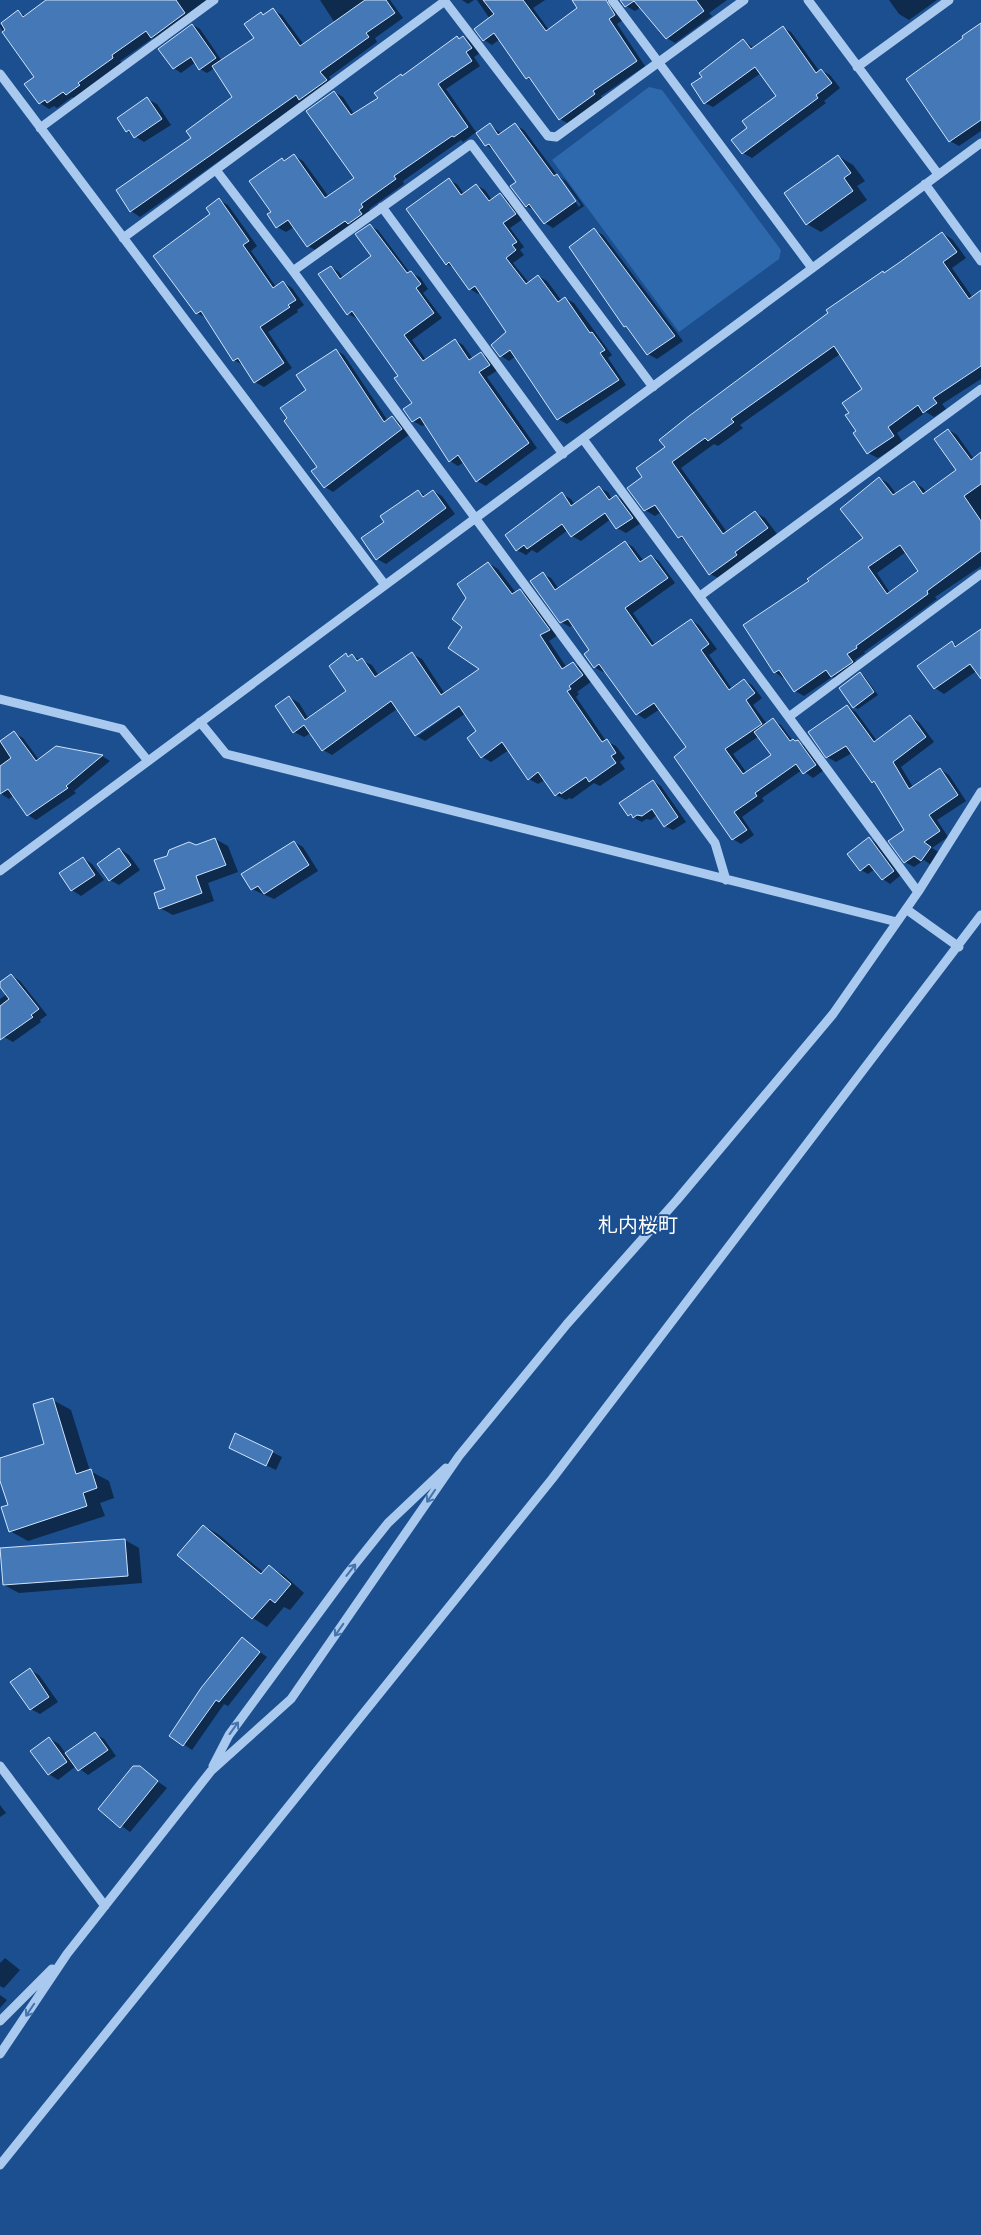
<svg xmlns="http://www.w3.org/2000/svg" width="981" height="2235" font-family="'Fira Sans Condensed','Noto Sans JP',sans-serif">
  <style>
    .green { fill: #2e69ad }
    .shadow { fill: #0007; fill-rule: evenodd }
    .building { fill: #4478b7; stroke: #cfe3fa; fill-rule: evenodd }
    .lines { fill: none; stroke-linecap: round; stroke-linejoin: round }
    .minor { stroke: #a9c9ee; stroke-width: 9 }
    .oneway { stroke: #4674ac }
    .labels { text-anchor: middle; stroke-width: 4; stroke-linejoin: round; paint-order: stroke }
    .quarter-label { font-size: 20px; fill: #fff; stroke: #1b4f8f }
  </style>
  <rect width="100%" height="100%" fill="#1b4f8f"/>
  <path class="green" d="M649,87L662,90L781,250L779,259L679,332L552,160Z"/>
  <path class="shadow" d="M48,0H208L161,43L153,38L120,61L122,63L86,89L88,91L76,99L72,97L57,108L54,106L49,109L40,103L36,77L0,27V25L18,12L26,16Z
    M320,0H390L403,18L375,38L377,42L329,77L335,86L303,101L140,217L131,211L117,190L193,139L234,98L215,68L207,73L200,69L196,62L181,73L174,68L193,25L200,29L222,61L256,38L261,14L265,16L273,10L282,15L304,45L335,23Z
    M462,0H474L468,4Z
    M477,0H545L533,8L549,30L579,8L574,0H616L623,20L617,24L645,66L601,96L603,100L569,124L560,119L534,82L527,78L500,39L492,45L484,40L490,19Z
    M621,0H727L709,13L712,16L675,43L667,38L641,7L635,11L626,6Z
    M889,0H937L909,20L899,14Z
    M981,25V131L959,146L950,141Z
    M783,28L791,32L820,72L821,70L830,75L840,88L824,101L826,103L752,158L743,153L733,140L748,128L777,96L761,73L713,107L705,103L703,77L744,41L754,48Z
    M464,37L472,42L480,53L474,57L480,66L446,89L476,132L463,142L461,140L403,181L404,184L369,209L371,213L317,251L308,246L294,227L286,232L277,227L272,212L282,159L286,161L294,156L303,161L329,197L356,179L334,92L343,97L354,114L379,98L403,77Z
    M147,99L157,104L171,125L144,142L127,131Z
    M490,125L502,134L515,125L524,130L558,176L566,181L584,206L553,228L545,223L536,211L526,206L518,183L495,151L486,145L478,133ZM559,179H562L581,205L579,207Z
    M838,156L853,165L865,181L857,186L867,200L821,232L807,224Z
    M449,180L457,184L464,194L476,185L485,190L492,200L500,195L508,199L523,219L510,228L524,247L520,250L524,255L513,263L529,283L538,276L547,281L562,301L565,298L574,303L612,355L608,358L626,385L567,424L558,419L516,356L509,361L501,356L508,332L481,292L478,294L470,289L455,269L447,264Z
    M219,200L228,205L257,246L251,251L276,287L283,282L292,288L304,305L297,310L298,312L268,332L292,368L264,387L255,382L243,365L234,360L206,318L197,313L212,214Z
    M370,226L378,230L410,273L420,277L428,289L423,293L442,318L412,340L426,360L455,340L463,345L473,359L481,354L489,358L498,370L487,377L537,448L486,486L477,481L464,462L458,466L450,461L426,424L422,426L413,421L405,410L414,404L399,376L358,317L356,318L348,314L331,267L339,272L343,278L373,256Z
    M594,230L603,235L683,341L657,359L648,354L630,329L625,326Z
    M942,233L952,239L966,258L952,268L973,298L981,292V379L942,404L946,409L934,417L926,412L897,433L903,442L878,458L868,453L850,413L864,389L840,354L740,425L743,428L718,446L714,444L681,468L727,532L755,512L765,518L777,534L744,558L746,561L720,579L710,574L688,542L679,537L661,512L655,516L645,510L644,477L667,447L830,314L883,272L885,273Z
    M336,350L344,355L388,421L393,418L401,423L410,434L333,492L325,487L318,468L288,419Z
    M949,430L957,435L974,459L981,454V566L935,597L937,599L864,652L865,653L855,660L861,667L841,682L832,677L804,696L795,691L785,676L783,678L775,672L810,582L865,538L879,478L888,483L897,495L914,482L923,488L927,493L958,471ZM906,552L920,572L890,593L877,573Z
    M599,488L608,492L612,499L616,496L625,501L641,523L626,533L617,528L611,519L581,541L572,536L568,530L537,553L532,550L526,555L517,550L562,494L571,499L575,505Z
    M418,491L426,496L433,491L442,496L455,514L386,564L377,559L386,522Z
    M625,542L633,547L644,561L651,556L659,561L675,583L633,613L655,645L691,620L699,625L717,649L709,655L732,689L744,680L752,685L762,698L753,705L767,724L773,720L781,725L793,741L806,746L824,770L813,778L802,770L762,798L764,801L742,817L754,835L741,844L733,839L676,757L688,747L660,709L645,719L637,714L605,670L603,672L594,667L591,651L573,625L570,627L561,622L543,574L551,578L559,589ZM759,736L773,755L747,773L733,754Z
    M488,563L498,569L516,593L520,590L529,596L558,635L549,641L567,668L573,663L583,669L592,681L577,692L579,694L576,697L606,741L616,746L625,758L620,762L625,769L600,786L594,783L572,799L569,798L566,800L556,795L545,780L538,784L529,779L509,750L491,762L482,757L478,732L466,713L425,741L415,735L397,709L332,755L323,750L311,733L304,737L294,732L289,697L299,703L309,719L348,691L346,655L350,657L352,656L372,665L379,676L412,654L422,659L445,694L481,669L464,626ZM463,701L465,703L418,736V733Z
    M981,630V671L978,670L944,694L935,688L919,666L952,643L958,646Z
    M860,673L864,676L878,695L858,709L854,707Z
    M847,706L856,712L877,741L910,717L919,722L934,742L901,767L913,787L940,769L949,775L966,801L937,820L948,837L932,848L940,853L931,865L924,860L914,867L905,862L906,830L877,784L873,782L852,753L836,762L827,757Z
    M14,733L23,738L39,760L56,747L102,756L110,761L74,791L76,793L36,820L28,815L14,795L9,799L0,793V742Z
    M653,781L661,786L686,822L673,830L665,826L657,815L651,820L646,819L642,822L629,815Z
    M215,839L228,846L238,872L208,883L214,901L173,915L160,908L167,890L196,846Z
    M869,839L877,843L901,875L890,884L883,879L875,869L868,874L861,870Z
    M294,842L303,847L318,871L274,899L252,889Z
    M120,849L129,855L140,870L119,885L110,880Z
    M83,858L92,864L104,880L81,896L72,890Z
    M12,976L20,981L47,1015L40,1020L41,1022L13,1042L4,1037L0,1031V999L7,994L0,984Z
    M53,1400L71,1410L90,1471L109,1481L114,1498L100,1503L105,1516L28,1541L10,1531V1506L0,1477V1460L46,1444Z
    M230,1448L272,1452L282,1457L276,1470Z
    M204,1526L218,1534L264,1573L269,1567L284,1575L304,1593L290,1610L284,1607L267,1627L253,1618L179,1555Z
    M125,1540L139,1548L142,1583L19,1593L4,1585Z
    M242,1639L267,1657L228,1706L224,1704L192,1750L171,1735Z
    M30,1670L39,1675L58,1702L40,1714L31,1709Z
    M95,1734L104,1739L116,1756L88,1775L76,1766L58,1780L49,1774V1738L59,1744L66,1754Z
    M139,1768L167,1788L130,1832L99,1809Z
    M0,1805L6,1813L0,1817Z
    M5,1958L20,1970L4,1988L0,1986V1963Z
    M0,1995L7,2000L0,2008Z"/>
  <path class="building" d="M46,0H176L185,13L151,38L146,31L112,55L113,58L78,83L80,85L66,95L63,92L47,103L45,100L39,104L24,84L34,77L2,32L5,30L1,23L18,10L23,17Z
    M365,0H386L395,13L366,33L369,37L320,72L327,80L299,100L296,95L130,212L116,190L191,138L186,131L232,97L212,66L254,38L244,24L261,12L263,15L273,8L300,46Z
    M483,0H523L546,31L577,8L572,0H606L615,15L609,19L637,61L593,91L595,94L559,120L529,77L526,79L494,33L483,41L474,29L494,14Z
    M620,0H696L704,11L666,39L634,1L625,7Z
    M981,23V120L949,142L906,79L963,38L962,36Z
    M192,24L216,58L199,70L191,57L173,69L158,49Z
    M783,26L816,73L821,69L832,83L816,95L818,98L742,154L731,140L747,128L742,121L776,96L755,67L704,104L691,84L702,77L699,73L743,39L751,49Z
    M457,36L459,39L463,36L472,48L466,52L472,61L438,84L468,127L454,137L452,136L394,176L396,179L361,204L363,207L359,210L362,214L348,224L345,221L307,247L288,220L276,228L267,214L271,212L249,181L282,158L284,161L294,154L325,198L354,178L306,111L334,91L351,115L378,98L374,93L401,74L402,76Z
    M147,97L162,119L134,138L129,130L126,132L117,118Z
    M490,123L498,135L515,123L554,176L557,174L576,201L544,224L529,204L526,207L510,186L516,182L489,144L485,146L476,133Z
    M838,155L851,173L844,178L853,191L806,225L784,193Z
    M449,178L461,195L476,184L489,201L500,193L516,214L503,223L517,242L512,245L516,250L506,258L526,284L538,275L558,302L565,297L590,333L592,332L605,350L600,353L619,380L557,420L510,350L500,357L491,345L506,332L475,286L469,290L449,262L446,265L406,209Z
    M219,198L249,241L243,245L273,288L283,281L296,300L288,305L290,307L260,327L284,363L254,383L238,358L233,361L201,311L196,314L153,256L210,214L206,208Z
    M370,224L407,273L411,271L421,284L416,288L434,313L404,335L423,361L455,339L469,360L481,352L490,365L479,372L529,443L476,482L458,455L449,462L420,417L412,422L403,409L412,403L394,378L398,376L352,311L347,315L318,274L331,266L340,279L371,256L355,234Z
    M594,228L675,336L647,355L626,326L624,327L569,247Z
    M942,232L957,252L943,262L969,299L981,290V366L933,398L937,403L923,413L918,405L888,427L894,436L867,454L853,433L856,431L845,415L849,413L842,403L862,389L834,346L731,419L734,422L708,441L705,438L672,462L723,534L755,511L768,528L735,552L737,555L709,575L682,536L678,538L655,505L644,511L627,488L642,477L636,468L665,447L659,440L689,416L828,313L826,310L883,271L884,273L900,262Z
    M336,349L384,422L392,416L402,429L324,488L311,471L317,467L284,421L287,418L280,408L306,390L296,375Z
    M948,429L971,460L981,452V484L964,496L981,521V551L927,591L928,594L856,646L857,648L847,654L853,662L831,677L826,670L794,692L779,670L774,673L743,625L809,581L807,579L863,538L840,509L879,477L893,495L914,481L923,494L956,470L934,439ZM900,545L918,571L887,594L868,567Z
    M599,486L609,500L616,495L633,518L616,529L605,513L571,537L562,524L527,549L524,545L516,551L505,535L562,492L571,506Z
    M418,490L423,497L433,490L446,508L376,560L361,538L384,522L380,516Z
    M625,541L640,562L651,555L668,578L625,608L652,646L691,619L709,644L701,650L729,690L744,679L755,693L746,700L762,724L725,749L743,774L771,755L754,732L773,718L790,741L793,739L795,741L798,740L816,765L803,774L796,764L755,793L757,796L734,812L747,830L732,840L674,757L686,747L654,703L636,715L599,664L594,668L584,654L589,650L568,619L560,623L530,581L543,572L555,590Z
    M488,562L512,594L520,589L550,630L540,635L562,669L573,662L583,675L569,686L571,689L567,691L602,742L607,739L616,753L611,756L616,763L589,782L586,777L561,794L560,792L555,796L538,772L528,780L502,742L481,758L467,738L476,731L459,706L415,736L391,701L322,751L304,725L293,733L275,706L289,696L305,720L346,691L329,666L346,653L348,657L352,654L357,661L362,658L375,677L412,652L441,695L479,669L448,648L462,627L452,619L466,598L457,584Z
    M981,629V679L970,664L934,689L917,666L952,641L955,647Z
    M860,672L874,692L853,708L839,688Z
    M847,705L874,742L910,715L926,737L893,762L909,789L940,768L958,795L929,815L940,831L924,842L931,847L921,861L914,856L904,863L888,841L904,830L874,781L872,783L846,746L826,758L808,732Z
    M14,731L36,761L56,746L103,755L66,786L68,788L27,816L8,789L0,794V766L11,758L0,741Z
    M653,780L678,817L664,827L652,809L642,816L637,815L633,818L631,814L628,816L619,803Z
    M869,837L894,871L882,880L869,864L860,871L847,854Z
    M215,838L226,865L196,876L202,893L159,909L154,893L165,889L154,860L167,856L169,850L189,842L196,845Z
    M294,841L309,865L264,894L258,886L251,890L241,874Z
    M119,848L131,865L109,881L97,864Z
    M83,857L95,875L71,891L59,873Z
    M11,974L39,1009L31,1015L33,1017L0,1040V1006L9,999L0,987V982Z
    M53,1398L76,1474L91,1469L97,1488L83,1493L87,1506L9,1532L1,1507L8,1505L0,1481V1458L44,1444L33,1404Z
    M235,1433L273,1451L266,1466L229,1448Z
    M203,1525L261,1574L269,1565L291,1584L275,1603L270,1599L252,1619L177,1555Z
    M125,1539L128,1576L3,1585L0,1548Z
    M242,1637L260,1652L219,1702L216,1700L183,1746L169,1736L201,1688Z
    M30,1668L49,1697L30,1710L10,1682Z
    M95,1732L108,1750L78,1771L65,1753Z
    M49,1737L67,1762L48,1775L30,1751Z
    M133,1766H140L158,1781L120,1828L98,1809Z"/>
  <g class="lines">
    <path class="minor" d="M444,0L548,136L556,137L744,0
      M612,0L812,268
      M808,0L938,174
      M857,67L949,0
      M0,74L385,585
      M40,128L214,0
      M216,170L293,271L715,843L726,880
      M925,184L981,261
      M382,207L563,454
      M123,238L445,1
      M293,271L471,144L653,387
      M583,439L918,892
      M700,596L981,389
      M0,699L122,729L148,761
      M790,716L981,574
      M200,722L226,754L897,922
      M0,871L981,143
      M906,909L959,947
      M0,1766L105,1906
      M213,1766L229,1735L348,1573L388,1523L446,1468
      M0,2021L52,1969
      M0,2054L67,1954L211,1771L291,1699L459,1456L567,1324L677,1200L833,1014L918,892L981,792
      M0,2165L552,1479L981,915"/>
  </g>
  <defs><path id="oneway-shaft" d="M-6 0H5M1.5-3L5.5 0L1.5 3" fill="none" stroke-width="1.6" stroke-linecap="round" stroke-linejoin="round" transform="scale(1.25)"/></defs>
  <g class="oneway">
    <use href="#oneway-shaft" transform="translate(431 1496) rotate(124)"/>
    <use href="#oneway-shaft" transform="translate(351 1570) rotate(-52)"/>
    <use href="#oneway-shaft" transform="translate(339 1630) rotate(125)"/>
    <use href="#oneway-shaft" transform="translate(234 1728) rotate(-54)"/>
    <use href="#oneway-shaft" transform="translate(30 2010) rotate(124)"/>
  </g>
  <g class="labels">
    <g class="quarter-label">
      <text x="638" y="1232">札内桜町</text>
    </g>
  </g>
</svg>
